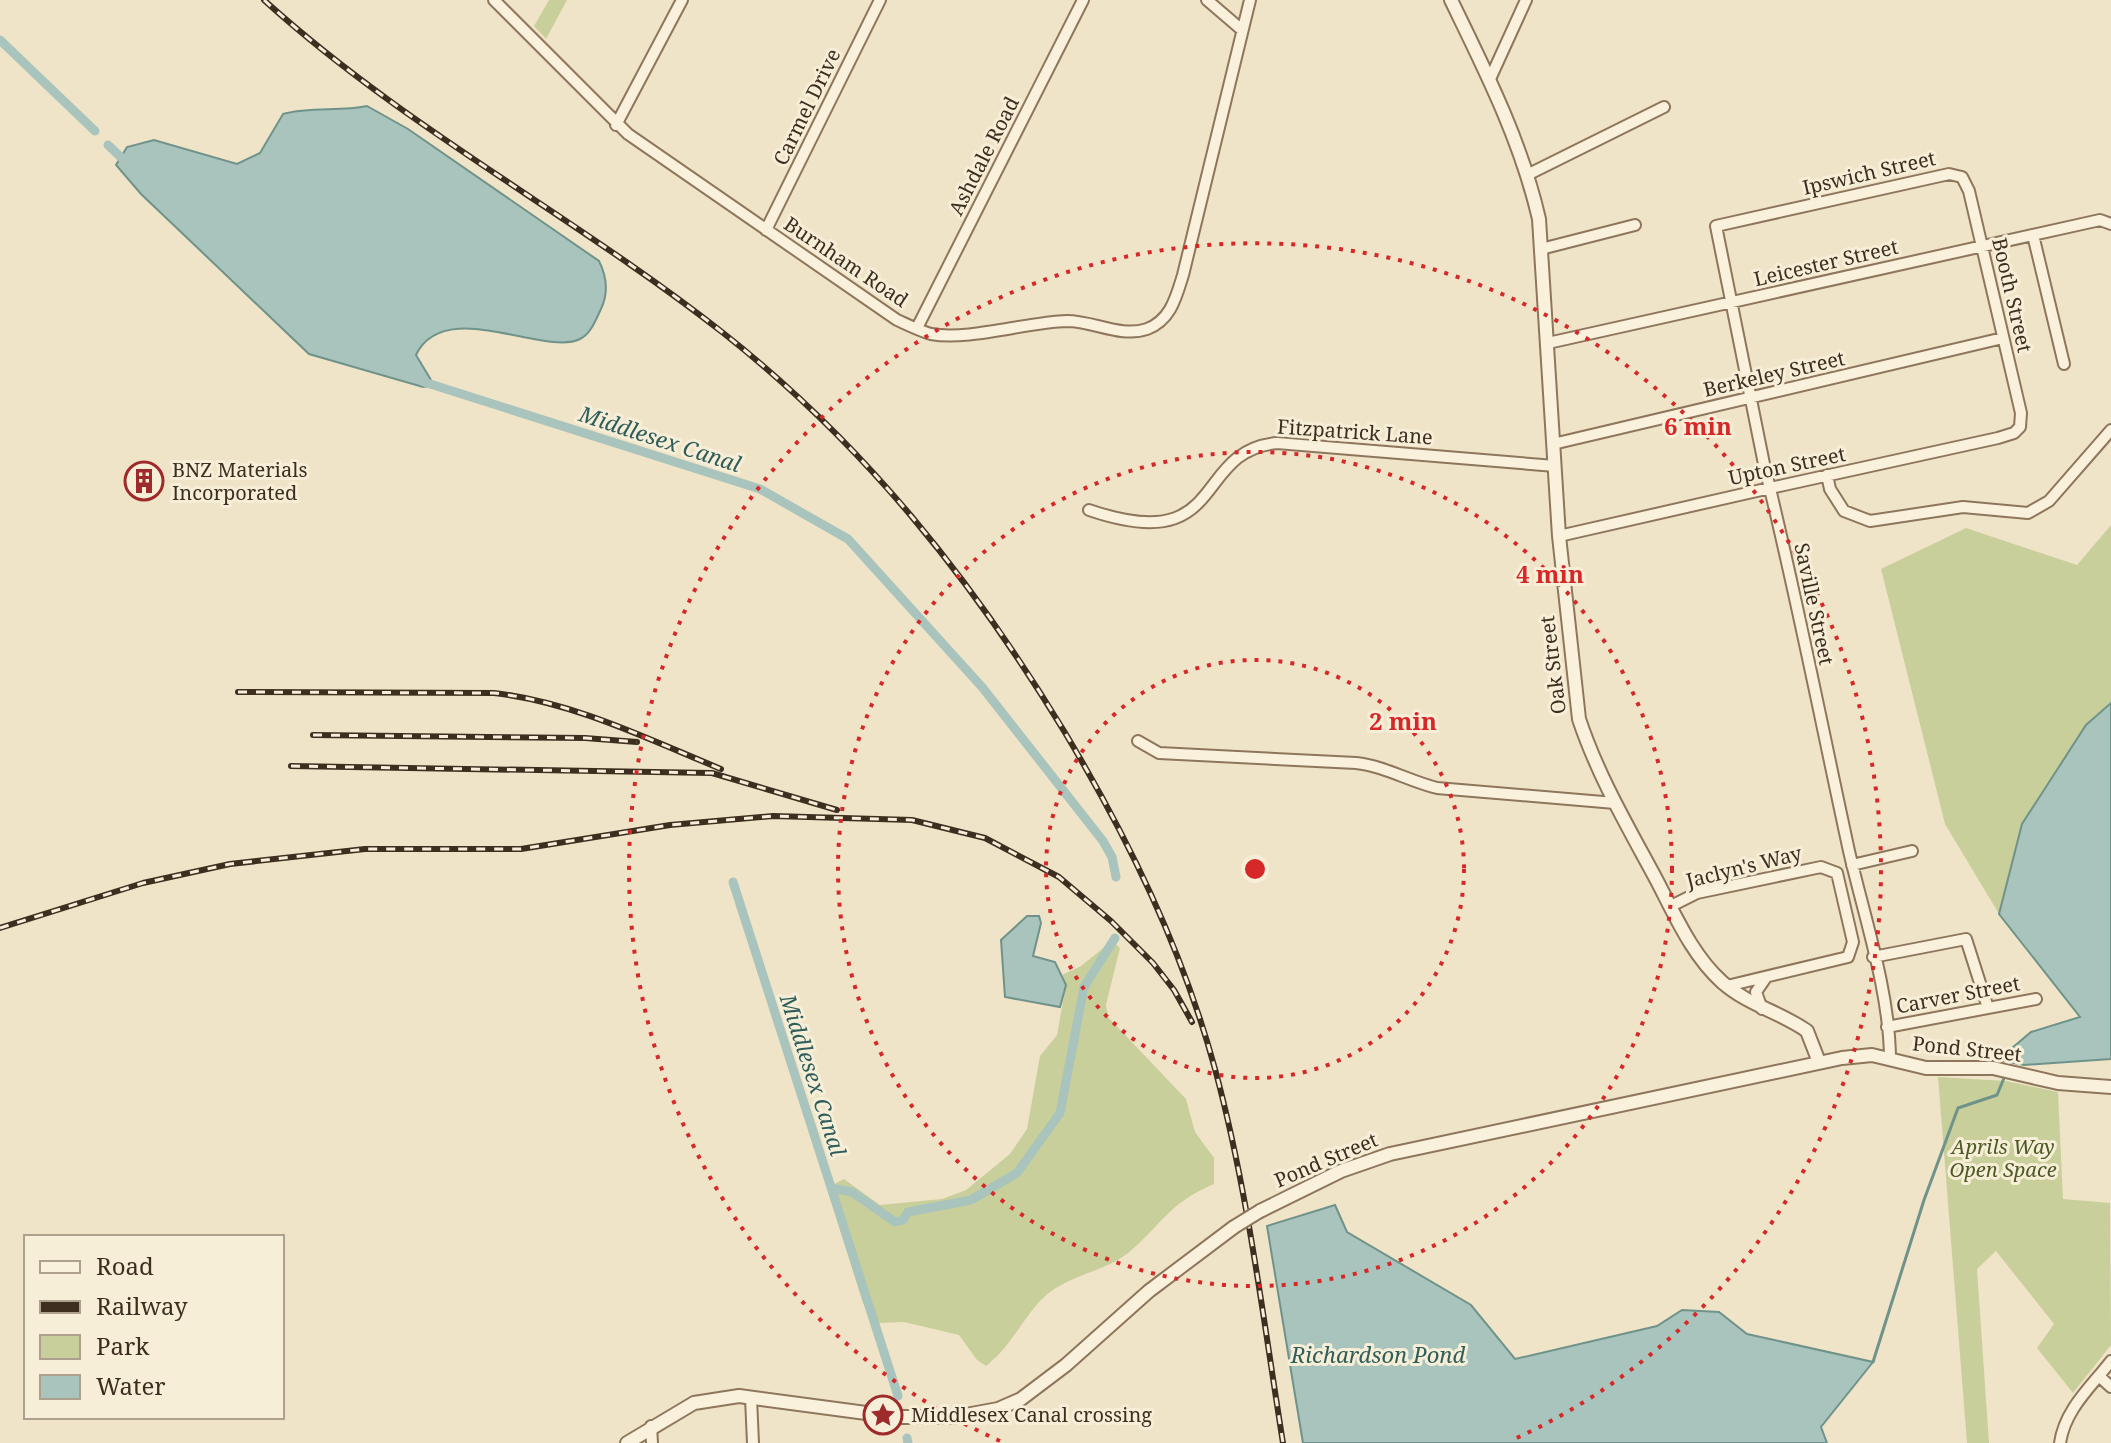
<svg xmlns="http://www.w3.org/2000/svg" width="2111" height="1443" font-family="'Noto Serif',serif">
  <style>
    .green { fill: #c9cf9b }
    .water { fill: #a9c4bc; stroke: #6f938a; stroke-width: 2 }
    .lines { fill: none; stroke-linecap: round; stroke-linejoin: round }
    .stream { stroke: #6f938a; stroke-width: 3 }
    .canal { stroke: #a9c4bc; stroke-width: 9 }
    .minor-casing { stroke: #8d765c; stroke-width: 14 }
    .tertiary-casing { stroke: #8d765c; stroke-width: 16 }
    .minor { stroke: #faf1dc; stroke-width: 10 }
    .tertiary { stroke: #faf1dc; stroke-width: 12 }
    .rail-casing { stroke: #3d2e20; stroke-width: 6 }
    .rail { stroke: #f7eed8; stroke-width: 3; stroke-dasharray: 9; stroke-linecap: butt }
    .tertiary-bridge-casing { stroke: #8d765c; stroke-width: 16; stroke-linecap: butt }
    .tertiary-bridge { stroke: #faf1dc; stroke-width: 12 }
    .ring { fill: none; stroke: #d62828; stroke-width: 4; stroke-dasharray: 4 8 }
    .labels { text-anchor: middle; stroke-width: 6; stroke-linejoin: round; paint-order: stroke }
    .street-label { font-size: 20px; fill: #3d2e20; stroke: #f7eed8 }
    .poi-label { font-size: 20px; fill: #3d2e20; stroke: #f7eed8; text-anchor: start }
    .park-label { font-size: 20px; font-style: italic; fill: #4d5a26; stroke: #f7eed8 }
    .water-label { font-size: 22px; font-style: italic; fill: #2f5d5a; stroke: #f7eed8 }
    .centre { fill: #d62828; stroke: #f7eed8; stroke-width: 4 }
    .ring-label { font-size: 24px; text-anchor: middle; font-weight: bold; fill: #d62828; stroke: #f7eed8; stroke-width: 6; stroke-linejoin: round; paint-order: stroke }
  </style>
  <rect width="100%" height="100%" fill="#f0e4c8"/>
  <path class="green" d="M549,0H567L546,39L534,26Z
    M2111,525V703L2086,725L2022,824L1999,914L1945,824L1881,569L1966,528L2077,565Z
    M1112,941L1120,948L1106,1005L1108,1017L1186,1099L1195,1132L1214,1158V1184C1167,1204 1163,1224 1128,1253C1103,1273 1065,1275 1041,1300C1021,1321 1010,1348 986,1366L977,1360L959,1335L904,1322L879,1323L867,1313L862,1300L827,1188L844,1179L880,1205L942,1199L966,1190L1010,1154L1027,1129L1040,1056L1057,1035L1066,985L1062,975L1081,966Z
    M1938,1077L2006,1081L2058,1092L2063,1199L2110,1203L2111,1345L2073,1393L2037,1348L2054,1324L1996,1251L1977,1269L1989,1443H1967Z"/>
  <path class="water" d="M367,106L408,129L599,261C607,277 609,292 601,309C596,319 591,334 580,339C545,357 444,296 416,355L434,385L423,387L309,354L141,194L116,165L127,147L154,140L237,164L260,153L283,114C311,106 339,112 367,106Z
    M2111,703V1059L2024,1065L1998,1060L2031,1032L2080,1017L1999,914L2022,824L2086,725Z
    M1027,916H1039L1041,923L1033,956L1055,962L1066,985L1060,1007L1005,997L1001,940Z
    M1335,1205L1347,1232L1471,1305L1515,1359L1657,1326L1682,1310L1719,1312L1747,1334L1873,1362L1821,1427L1827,1443H1303L1267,1226Z"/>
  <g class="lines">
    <path class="stream" d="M1873,1362L1924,1200L1958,1108L1997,1095L2004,1078"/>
    <path class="canal" d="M0,40L95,131
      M108,145L129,165
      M424,382L760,489L848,539L982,687L1103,841L1112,857L1116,877
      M733,882L898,1396
      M831,1188L852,1192L895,1222L903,1220L908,1212L971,1200L1017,1173L1060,1113L1084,987L1115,938
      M907,1438L908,1443"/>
    <defs>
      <path id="minor" d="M494,0L628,134L897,320C908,325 920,331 931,334C968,341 1027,322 1067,321C1094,321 1121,338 1147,329C1171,320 1176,297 1183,275L1250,0
        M1207,0L1242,30
        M1490,79L1526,0
        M616,125L682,0
        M1529,174L1664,107
        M766,230L880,0
        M2033,235L2064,364
        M1541,249L1635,225
        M917,328L1083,0
        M1548,343L2100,220L2111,224
        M1553,444L2003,338
        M1827,475L1830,489L1844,511L1870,521L1963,507L2028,513L2049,501L2111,430
        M1089,510C1229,558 1191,451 1277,443L1555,466
        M1559,536L1770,488L1784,485L1998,438L2014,433L2020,427L2021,413L1969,191L1962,177L1949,174L1716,226L1764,464C1796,593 1821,722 1849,851C1864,916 1890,993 1890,1060
        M1138,741L1159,753L1356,763C1384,766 1409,781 1437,788L1615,803
        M1852,865L1912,851
        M1671,906L1697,893L1821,867L1837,873L1853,942L1848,957L1727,986
        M1873,957L1966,939L1988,1008
        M1762,1009L1756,992L1765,979
        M1887,1027L2036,999
        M2099,1376L2111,1387
        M751,1398L753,1443
        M651,1426L652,1443
        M2060,1443C2065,1409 2091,1387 2111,1361"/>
      <path id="tertiary" d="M1451,0C1486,72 1521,141 1539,219L1559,536L1579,719C1598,776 1628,827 1656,879C1675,915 1692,955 1722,982C1748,1005 1780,1012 1807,1031L1819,1062
        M1260,1211L1341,1171L1390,1154L1842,1058L1872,1055L1926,1068H1993L2058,1083L2111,1087
        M627,1443L694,1403L739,1396L896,1417H955L998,1409L1021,1399L1066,1365L1149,1291L1234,1227"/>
    </defs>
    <use href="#minor" class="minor-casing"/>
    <use href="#tertiary" class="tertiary-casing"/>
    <use href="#minor" class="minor"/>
    <use href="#tertiary" class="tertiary"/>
    <defs>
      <path id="rail" d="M264,0C404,127 574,216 722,332C863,443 971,578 1064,731C1128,838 1182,948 1215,1069C1248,1191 1263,1318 1283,1443
        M238,692L494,693C573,702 648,739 721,769
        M313,735L585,738L637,742
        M291,766L712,773L837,810
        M0,928L143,883L230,864L365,849H521L670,825L773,816L912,820L985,838L1059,877L1111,921L1153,963L1174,990L1192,1022"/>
    </defs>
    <use href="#rail" class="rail-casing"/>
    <use href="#rail" class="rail"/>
    <defs>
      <path id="tertiary-bridge" d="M1234,1227L1260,1211"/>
    </defs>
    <use href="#tertiary-bridge" class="tertiary-bridge-casing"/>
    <use href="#tertiary-bridge" class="tertiary-bridge"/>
  </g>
  <g class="ring">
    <circle cx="1255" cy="869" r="209"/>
    <circle cx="1255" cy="869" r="417"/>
    <path d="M1000 1441A626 626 0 1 1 1510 1441"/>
  </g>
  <defs>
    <symbol id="building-ring" viewBox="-11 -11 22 22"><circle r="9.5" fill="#f7eed8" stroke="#9e2a2b" stroke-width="1.5"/><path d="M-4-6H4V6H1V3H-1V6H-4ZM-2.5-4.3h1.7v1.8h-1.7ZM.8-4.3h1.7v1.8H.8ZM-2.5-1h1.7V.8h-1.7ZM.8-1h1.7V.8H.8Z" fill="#9e2a2b"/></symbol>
    <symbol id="sight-ring" viewBox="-11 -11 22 22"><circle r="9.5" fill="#f7eed8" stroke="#9e2a2b" stroke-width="1.5"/><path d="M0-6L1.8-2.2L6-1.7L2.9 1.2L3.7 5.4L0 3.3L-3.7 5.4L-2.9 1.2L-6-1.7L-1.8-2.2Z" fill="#9e2a2b"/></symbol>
  </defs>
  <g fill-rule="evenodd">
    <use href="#building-ring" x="122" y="459" width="44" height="44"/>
    <use href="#sight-ring" x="861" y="1393" width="44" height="44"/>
  </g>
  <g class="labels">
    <g class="street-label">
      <text transform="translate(807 107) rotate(-64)" y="7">Carmel Drive</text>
      <text transform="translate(984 156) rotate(-63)" y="7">Ashdale Road</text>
      <text transform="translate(1869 173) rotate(-13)" y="7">Ipswich Street</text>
      <text transform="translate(846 262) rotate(34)" y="7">Burnham Road</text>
      <text transform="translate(1826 263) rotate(-13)" y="7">Leicester Street</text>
      <text transform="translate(2012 295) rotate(77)" y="7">Booth Street</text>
      <text transform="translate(1774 374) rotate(-13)" y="7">Berkeley Street</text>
      <text transform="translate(1355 432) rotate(4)" y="7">Fitzpatrick Lane</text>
      <text transform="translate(1787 466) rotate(-12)" y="7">Upton Street</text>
      <text transform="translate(1814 604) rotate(78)" y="7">Saville Street</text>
      <text transform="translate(1553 665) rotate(-97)" y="7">Oak Street</text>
      <text transform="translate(1744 867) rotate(-14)" y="7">Jaclyn's Way</text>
      <text transform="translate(1958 995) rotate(-11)" y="7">Carver Street</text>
      <text transform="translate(1967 1049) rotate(6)" y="7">Pond Street</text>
      <text transform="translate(1326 1160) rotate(-23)" y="7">Pond Street</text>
    </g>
    <g class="poi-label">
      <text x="172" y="477">BNZ Materials<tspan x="172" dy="23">Incorporated</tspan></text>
      <text x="911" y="1422">Middlesex Canal crossing</text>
    </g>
    <g class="park-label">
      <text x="2003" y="1154">Aprils Way<tspan x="2003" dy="23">Open Space</tspan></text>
    </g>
    <g class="water-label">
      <text transform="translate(660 439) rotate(18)" y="8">Middlesex Canal</text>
      <text transform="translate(813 1075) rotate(72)" y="8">Middlesex Canal</text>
      <text x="1378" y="1363">Richardson Pond</text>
    </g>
  </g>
  <circle cx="1255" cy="869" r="12" class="centre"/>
  <g class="ring-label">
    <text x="1698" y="435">6 min</text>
    <text x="1550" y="583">4 min</text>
    <text x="1403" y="730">2 min</text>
  </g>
  <rect x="24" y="1235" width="260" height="184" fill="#f7eed8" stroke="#ada18e" stroke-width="2"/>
  <rect x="40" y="1261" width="40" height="12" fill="#faf1dc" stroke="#ada18e" stroke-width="2"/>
  <text x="96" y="1275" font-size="24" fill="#3d2e20">Road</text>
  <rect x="40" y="1301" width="40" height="12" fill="#3d2e20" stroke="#ada18e" stroke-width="2"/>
  <text x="96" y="1315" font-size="24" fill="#3d2e20">Railway</text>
  <rect x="40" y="1335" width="40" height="24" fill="#c9cf9b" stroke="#ada18e" stroke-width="2"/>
  <text x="96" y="1355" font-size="24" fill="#3d2e20">Park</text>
  <rect x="40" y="1375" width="40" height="24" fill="#a9c4bc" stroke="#ada18e" stroke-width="2"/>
  <text x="96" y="1395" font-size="24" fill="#3d2e20">Water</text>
</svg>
